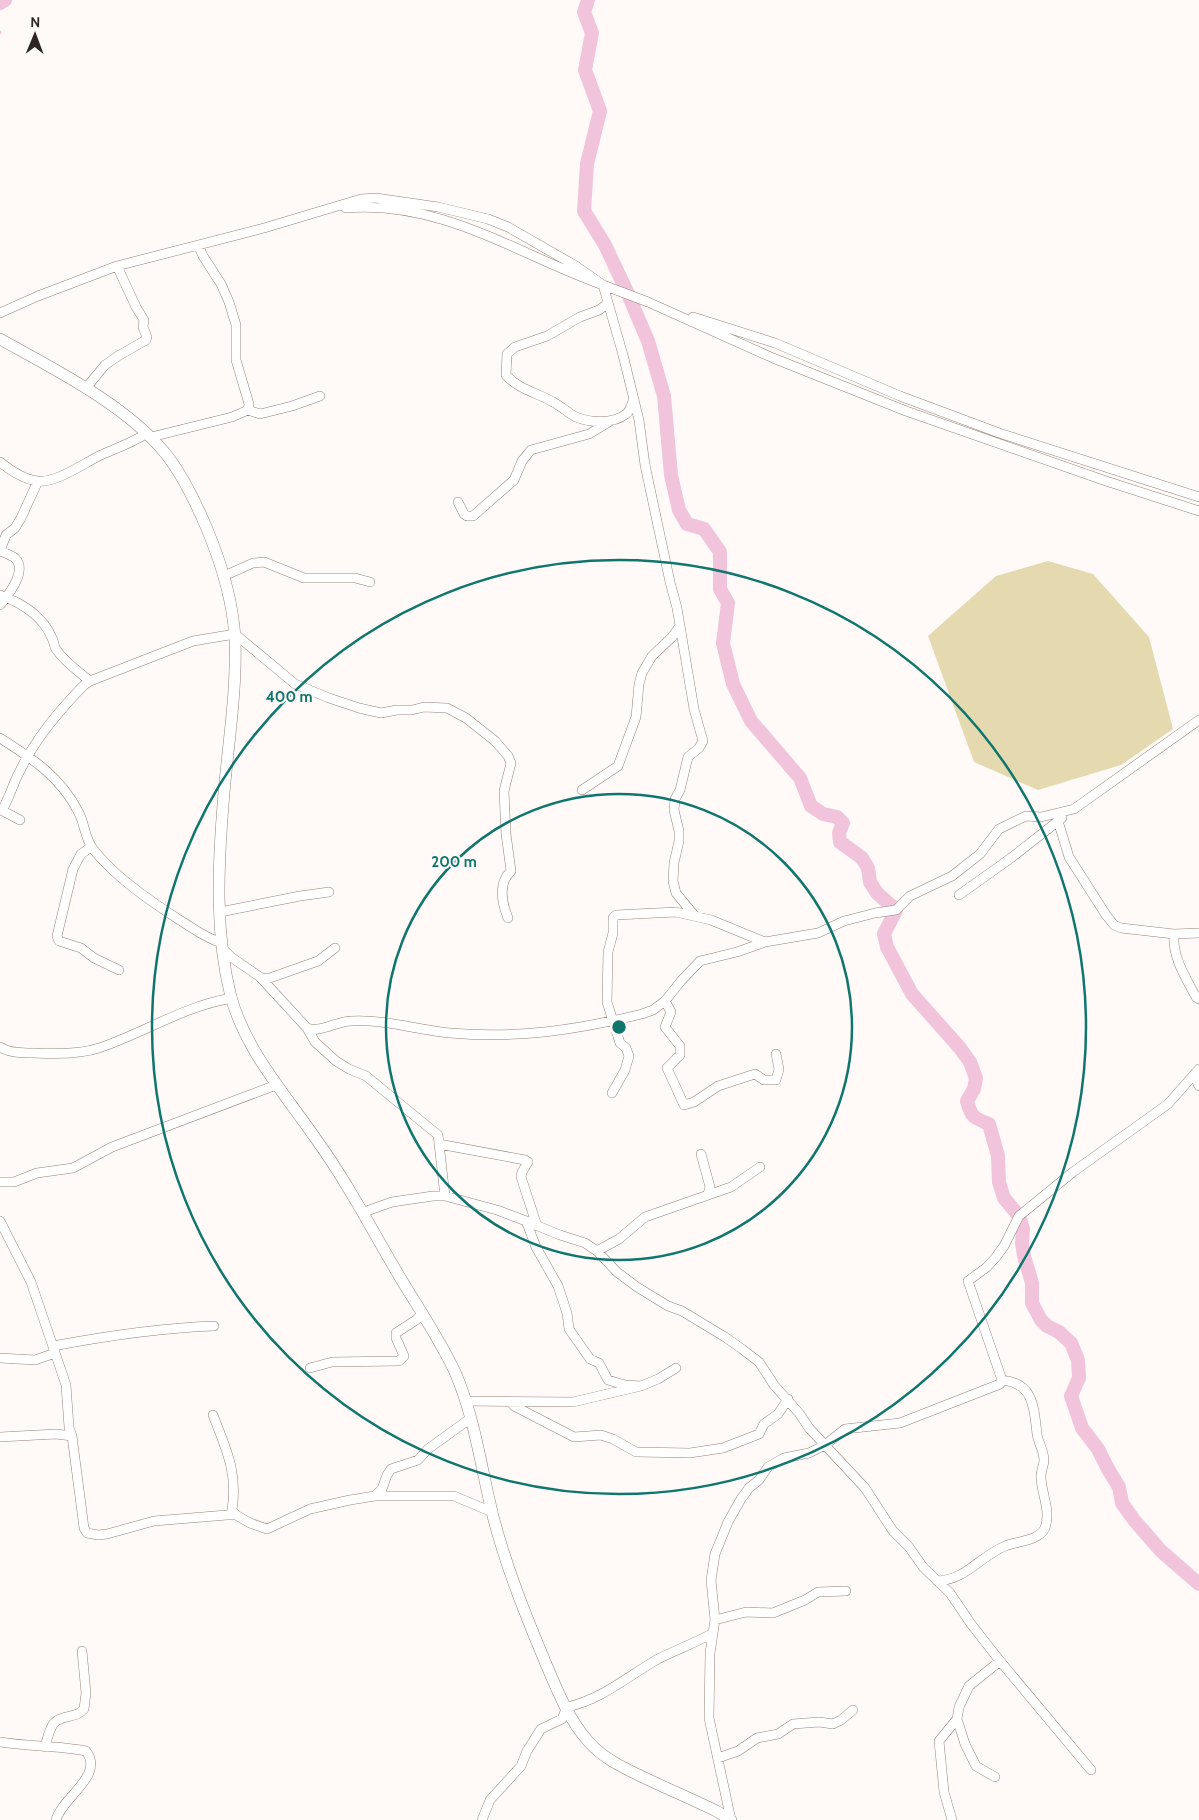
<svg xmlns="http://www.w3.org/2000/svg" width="1199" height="1820" font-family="Cabin,sans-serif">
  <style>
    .green { fill: #e4d9af }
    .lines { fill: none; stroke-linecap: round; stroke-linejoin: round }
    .stream { stroke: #f1c4dc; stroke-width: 2.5 }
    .river { stroke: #f1c4dc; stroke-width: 14 }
    .minor-casing { stroke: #97827b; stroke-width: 10 }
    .tertiary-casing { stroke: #97827b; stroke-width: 12 }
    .minor { stroke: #fff; stroke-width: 9 }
    .tertiary { stroke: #fff; stroke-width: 11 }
    .ring { fill: none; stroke: #0f766e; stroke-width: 2.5 }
    .centre { fill: #0f766e; stroke: #fffaf8; stroke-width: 2.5 }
    .ring-label { font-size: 15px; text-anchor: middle; font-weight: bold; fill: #0f766e; stroke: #fffaf8; stroke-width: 4; stroke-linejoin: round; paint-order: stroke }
  </style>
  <rect width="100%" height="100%" fill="#fffaf8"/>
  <path class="green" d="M1048,561L1093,574L1149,637L1173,729L1121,765L1038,790L974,762L928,636L996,576Z"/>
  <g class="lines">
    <path class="stream" d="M0,32V33"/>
    <path class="river" d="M588,0L584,12L592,33L585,70L600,111L587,164L584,211L605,245L628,294L648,341L664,396L671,475L679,510L687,524L704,529L720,552V589L728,603L723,643L733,684L751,721L800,778L811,806L823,814L837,817L843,823L839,833L840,842L862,858L868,868L870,882L877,893L896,910L884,934L887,947L912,994L960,1048L970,1062L976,1078L974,1089L967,1101C971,1117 974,1118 989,1124L998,1156L999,1182L1004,1198L1019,1216L1023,1229L1022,1243L1024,1256L1032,1283V1303L1041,1320L1047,1326L1059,1332L1071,1343L1078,1360L1079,1378L1071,1396L1082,1428L1098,1449L1108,1469L1119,1487L1122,1503L1134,1520L1161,1551L1199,1584
      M0,3L5,0"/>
    <defs>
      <path id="minor" d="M346,208C441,200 517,254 603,285L623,355L639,420L645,465L670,582L677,608L694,709L703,741L699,748L688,757L680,790L675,799L674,810L679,831V841L674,863L673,881L676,893L694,915
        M607,304L599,310L580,317L547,336L515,347L507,354L506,375C519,390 536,392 553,402C561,406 568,413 576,417C590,423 613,424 626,414C630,411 631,406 633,401
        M0,313L38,296L117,266L264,228L361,199L376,198L438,207L488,219L508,227L576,266L603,285L648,302L773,358L906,411L1106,481L1199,511
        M693,317L775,343L900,396L999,433L1199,497
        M86,388L105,365L118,356L146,340L147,337L143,327L144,320L136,307L117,266
        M248,410L260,414L292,406L320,396
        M151,437L232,417L248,410L249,404L236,360V325L229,302L221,284L203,256L198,245
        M0,462C10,470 25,480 38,481C57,483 84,463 101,455C117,448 132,443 147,433
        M458,502L464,514L467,516H473L514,480L522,461L531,450L589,434L609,422
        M0,551L6,535L15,528L21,518L38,481
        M0,551C5,553 11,555 15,558C28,571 8,595 0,605
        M224,576L253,563L264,562L304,578H355L370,582
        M0,595C22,603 43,617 52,638C54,642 54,646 56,649C62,659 81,674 90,681
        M0,738C33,759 61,777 79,813C85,825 85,839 93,849C115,877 149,900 178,919C193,928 205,938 222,943
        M582,790L618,766L636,717L639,684L642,673L652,656L672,637L680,626
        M20,820L3,811C4,805 7,801 9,796C25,752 51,719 84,685L90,681L193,641L235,634L295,684L329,698L359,708L381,713L397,710H412L424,707L447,708L466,718L495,741L508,756L511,763L504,791L506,834L511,871C498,883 502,903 508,918
        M1058,821L1069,857L1106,915L1114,925L1121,928L1174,934L1199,933
        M91,847L81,854L73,869L57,936L59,941L81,948L94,958L119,970
        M959,895L1011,858L1062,818
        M220,912L300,896L329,892
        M1174,934C1172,957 1186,978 1196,997L1199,999
        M223,949L231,957L260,977L307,1028L315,1042L336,1061L349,1069L366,1076L438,1135L445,1196
        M260,977L267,979L318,961L335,948
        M665,1001L671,1012L665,1027L680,1046V1055L667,1068L684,1105L694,1102L718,1086L755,1074L764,1080H776L779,1069L776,1054
        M307,1028C321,1033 337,1021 351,1021C385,1019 417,1030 450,1033C518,1039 576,1030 642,1014L653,1010L665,1001L681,981L700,961L737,952L765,942L818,933L844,921L875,913L896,910L910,896L952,876L980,854L999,829L1026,816L1041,817L1074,809L1199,720
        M0,1047C10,1053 22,1053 34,1053C52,1054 81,1054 99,1048C144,1033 184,1006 232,998
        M1194,1075L1199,1086
        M612,1093L625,1070L629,1056L626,1048L620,1043L607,1002L608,952L613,933V918L616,915L676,912L711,920L765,942
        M439,1144L525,1160L528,1162L522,1172L521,1177L537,1226
        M701,1154L710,1187L708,1194
        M0,1182H14L37,1173L73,1168L112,1147L276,1085
        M364,1212L392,1202L433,1196H445L497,1210L526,1221L560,1235L585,1243L597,1251L617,1272L637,1287L668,1306L682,1311L725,1337L742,1349L759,1362L774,1385L799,1413L809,1428L865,1488L893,1531L909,1547L923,1567L950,1593L971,1624L1000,1661L1091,1770
        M0,1221L31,1282L66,1385L69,1427L72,1436L84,1528L87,1533L98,1535L107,1534L154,1521L227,1515H236L250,1523L267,1529L310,1509L350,1500L375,1496L382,1489L387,1475L391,1469L418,1460L428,1449L471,1418
        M526,1221L536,1247L558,1286L567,1313L569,1329L590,1359L599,1363L608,1380L625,1385L641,1386
        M597,1251L619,1239L645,1217L731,1187L760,1167
        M53,1346C106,1336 159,1328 214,1326
        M0,1358L35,1360L55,1353
        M310,1368L332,1362L399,1361L404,1356L396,1338V1333L416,1320L422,1314
        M467,1401L573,1402L641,1386L658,1379L676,1368
        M511,1402L514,1406L574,1437L601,1435L613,1439L636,1452L690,1453L723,1448L759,1434L764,1424L778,1414L788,1399
        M213,1415C226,1449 238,1472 232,1510L236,1515
        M0,1437L56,1434L72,1436
        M375,1496H454L492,1512
        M938,1581C967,1579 979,1557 1005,1546C1017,1541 1039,1541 1045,1528C1051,1511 1042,1495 1041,1478C1040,1472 1044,1466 1044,1460C1044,1451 1038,1442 1037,1434C1034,1408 1034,1383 1002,1380
        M715,1620L746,1612L773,1613L805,1600L818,1592L846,1591
        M957,1719L965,1744L976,1766L995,1777
        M0,1742C28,1747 57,1745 86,1751C105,1776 62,1797 56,1820
        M45,1747C47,1740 49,1729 54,1723C62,1714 76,1719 84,1709L86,1693L82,1651
        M718,1758L738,1751L757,1738L778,1734L793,1724L819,1722L833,1724L841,1720L853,1710
        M482,1820L490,1800L521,1766L527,1751L541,1729L562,1719L567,1707C601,1700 628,1676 658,1659C676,1650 695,1643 713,1633
        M731,1820L709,1718L710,1653L715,1620L711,1580L715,1554L728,1522L741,1499L749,1488L759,1480L768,1467L784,1458L809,1453L825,1445L845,1429L900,1423L1000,1384L1002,1380L968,1281L987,1267L996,1257L1004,1246L1019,1216L1073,1172L1168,1104L1199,1069
        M952,1820L944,1792L939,1741L957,1719L959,1707L969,1686L1000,1661"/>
      <path id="tertiary" d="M0,339C54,369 126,405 165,453C183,475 196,503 207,529C222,565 233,600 235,639C237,695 227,750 223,805C218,869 215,934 231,997C246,1051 285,1094 316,1139C347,1182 371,1228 398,1274C417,1306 439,1338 455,1372C475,1418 481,1468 493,1516C506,1567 526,1616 546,1664C557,1690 569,1720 588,1741C603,1759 626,1769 647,1779C670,1790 694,1800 718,1812L731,1820"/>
    </defs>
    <use href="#minor" class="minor-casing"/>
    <use href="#tertiary" class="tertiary-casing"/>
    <use href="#minor" class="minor"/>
    <use href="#tertiary" class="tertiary"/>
  </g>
  <g class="ring">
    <circle cx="619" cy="1027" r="233"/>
    <circle cx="619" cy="1027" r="467"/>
  </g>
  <circle cx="619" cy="1027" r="8" class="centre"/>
  <g class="ring-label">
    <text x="289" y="702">400 m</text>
    <text x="454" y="867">200 m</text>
  </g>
  <g transform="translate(35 35) rotate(1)" stroke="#fffaf8" stroke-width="4" paint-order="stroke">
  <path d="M0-4L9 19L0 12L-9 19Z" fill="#2e2623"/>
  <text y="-8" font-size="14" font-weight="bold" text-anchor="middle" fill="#2e2623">N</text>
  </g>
</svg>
